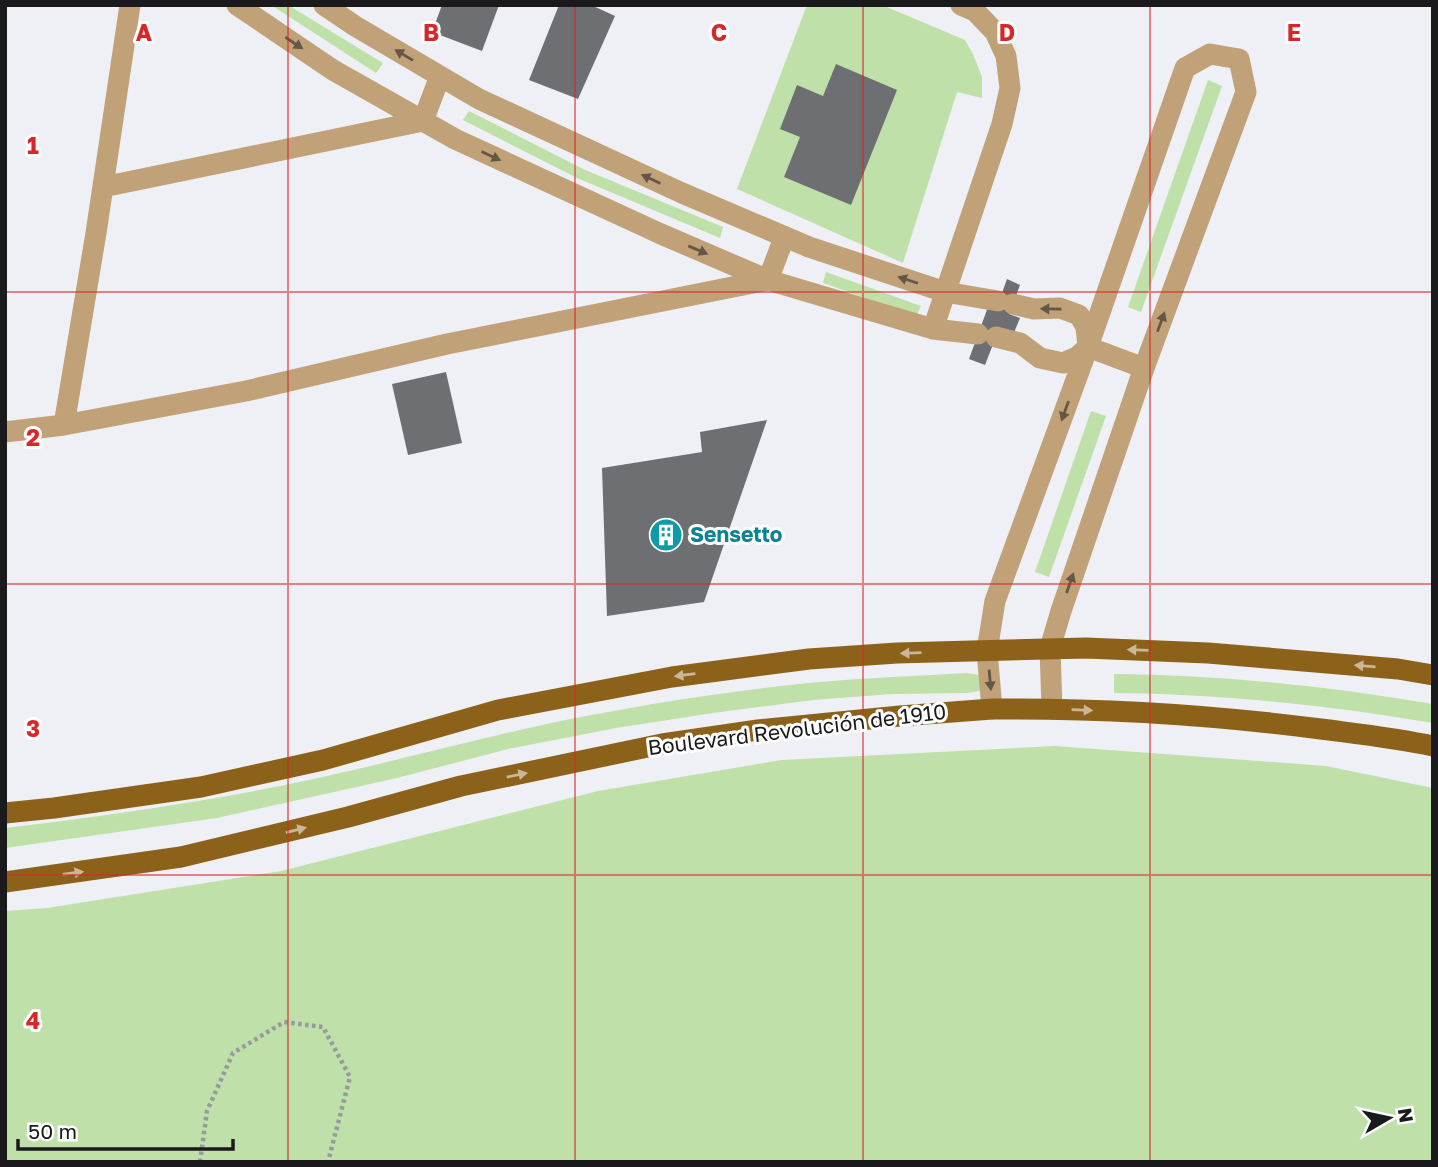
<svg xmlns="http://www.w3.org/2000/svg" width="1438" height="1167" font-family="'Golos Text',sans-serif">
  <style>
    .green { fill: #bfe0a8 }
    .building { fill: #6e6f73 }
    .lines { fill: none; stroke-linecap: round; stroke-linejoin: round }
    .path { stroke: #999a9e; stroke-width: 4.5; stroke-dasharray: 3.5 3.5; stroke-linecap: butt }
    .minor { stroke: #c0a178; stroke-width: 21 }
    .major { stroke: #8c6119; stroke-width: 21 }
    .oneway { fill: #655745 }
    .oneway2 { fill: #cab797 }
    .grid { fill: none; stroke: #d62828; stroke-width: 2; stroke-opacity: 0.55 }
    .labels { text-anchor: middle; stroke-width: 6; stroke-linejoin: round; paint-order: stroke }
    .culture-label { font-size: 21px; font-weight: bold; fill: #0d838f; stroke: #fdfdfe; text-anchor: start }
    .street-label { font-size: 21px; fill: #1a1a1c; stroke: #fdfdfe }
    .grid-label { font-size: 23px; text-anchor: middle; font-weight: bold; fill: #d62828; stroke: #fdfdfe; stroke-width: 6; stroke-linejoin: round; paint-order: stroke }
  </style>
  <rect width="100%" height="100%" fill="#eef0f5"/>
  <path class="green" d="M271,5H288L383,63L376,73Z
    M807,5H882L965,40L973,54L982,77V98L957,92L903,263L737,189Z
    M1208,80L1222,86L1141,312L1128,307Z
    M469,111L583,169L723,227L720,238L577,178L463,120Z
    M826,272L921,306L916,316L823,283Z
    M1091,411L1106,416L1049,577L1035,572Z
    M967,673L979,675L986,686L979,691L967,693L892,694L813,700L713,713L616,728L508,749L397,778L217,818L5,848V828C105,816 205,802 304,781C408,759 509,729 614,711C678,699 743,690 808,683C861,678 914,676 967,673Z
    M1114,674C1221,675 1327,686 1433,704V723C1327,705 1221,694 1114,693Z
    M1055,746L1326,766L1433,788V1162H5V911L47,908L281,871L598,791L782,760Z"/>
  <path class="building" d="M442,5H499L482,51L432,32Z
    M559,5H591L615,16L578,99L529,80Z
    M836,64L897,90L851,205L784,177L800,137L780,129L797,85L823,96Z
    M1007,279L1020,285L1009,314L1020,318L1013,335L999,329L985,365L969,359L988,307L996,310Z
    M446,372L462,443L408,455L392,384Z
    M767,420L704,602L607,616L602,468L702,452L700,432Z"/>
  <g class="lines">
    <path class="path" d="M200,1162L207,1111L233,1053L284,1022L323,1027L350,1077L328,1162"/>
    <path class="minor" d="M237,5L333,70L455,139L661,234L768,280L933,329L978,334
      M324,5L355,26L479,99L682,193L809,247L945,292L998,301
      M103,187L423,121L440,76
      M933,329L1002,124L1010,88L1006,56L995,32L975,11L961,5
      M996,337L1020,343L1040,358L1063,363L1077,357L1088,347L1086,327L1079,315L1060,308L1034,309L1013,304
      M1088,347L1144,368
      M64,425L96,233L130,5
      M5,432L64,425L246,391L447,344L768,280L784,238
      M992,709L987,651L995,601L1088,347L1185,68L1210,54L1239,59L1246,92L1144,368L1061,611L1050,648L1052,709"/>
    <path class="major" d="M5,813L54,808L201,787L323,760L498,710L672,677L809,659L897,653L1086,648L1208,653L1398,669L1433,675
      M5,882L181,857L348,817L461,786L662,744L758,730L900,716L992,709H1017C1119,709 1220,716 1321,729C1359,734 1396,738 1433,746"/>
  </g>
  <defs><path id="oneway-solid" d="M-6-.8H1V-3.2L6.5 0L1 3.2V.8H-6Z" transform="scale(1.75)"/></defs>
  <g class="oneway">
    <use href="#oneway-solid" transform="translate(294 43) rotate(34)"/>
    <use href="#oneway-solid" transform="translate(404 55) rotate(-149)"/>
    <use href="#oneway-solid" transform="translate(491 156) rotate(25)"/>
    <use href="#oneway-solid" transform="translate(651 179) rotate(-155)"/>
    <use href="#oneway-solid" transform="translate(698 250) rotate(23)"/>
    <use href="#oneway-solid" transform="translate(908 280) rotate(-162)"/>
    <use href="#oneway-solid" transform="translate(1051 309) rotate(-179)"/>
    <use href="#oneway-solid" transform="translate(1161 322) rotate(-70)"/>
    <use href="#oneway-solid" transform="translate(1065 411) rotate(110)"/>
    <use href="#oneway-solid" transform="translate(1070 583) rotate(-71)"/>
    <use href="#oneway-solid" transform="translate(990 680) rotate(85)"/>
  </g>
  <g class="oneway2">
    <use href="#oneway-solid" transform="translate(1138 650) rotate(-178)"/>
    <use href="#oneway-solid" transform="translate(911 653) rotate(178)"/>
    <use href="#oneway-solid" transform="translate(1365 666) rotate(-175)"/>
    <use href="#oneway-solid" transform="translate(685 675) rotate(173)"/>
    <use href="#oneway-solid" transform="translate(1082 710) rotate(2)"/>
    <use href="#oneway-solid" transform="translate(517 775) rotate(-12)"/>
    <use href="#oneway-solid" transform="translate(296 830) rotate(-14)"/>
    <use href="#oneway-solid" transform="translate(73 873) rotate(-8)"/>
  </g>
  <path class="grid" d="M288,5V1162M575,5V1162M863,5V1162M1150,5V1162M5,292H1433M5,584H1433M5,875H1433"/>
  <defs>
    <symbol id="building-disc" viewBox="-11 -11 22 22"><circle r="9.5" fill="#0f9aa8" stroke="#fdfdfe"/><path d="M-4-6H4V6H1V3H-1V6H-4ZM-2.5-4.3h1.7v1.8h-1.7ZM.8-4.3h1.7v1.8H.8ZM-2.5-1h1.7V.8h-1.7ZM.8-1h1.7V.8H.8Z" fill="#fff"/></symbol>
  </defs>
  <g fill-rule="evenodd">
    <use href="#building-disc" x="647" y="516" width="38" height="38"/>
  </g>
  <g class="labels">
    <g class="culture-label">
      <text x="690" y="542">Sensetto</text>
    </g>
    <g class="street-label">
      <text transform="translate(797 730) rotate(-7)" y="7">Boulevard Revolución de 1910</text>
    </g>
  </g>
  <g class="grid-label">
    <text x="144" y="41">A</text>
    <text x="431" y="41">B</text>
    <text x="719" y="41">C</text>
    <text x="1007" y="41">D</text>
    <text x="1294" y="41">E</text>
    <text x="33" y="154">1</text>
    <text x="33" y="446">2</text>
    <text x="33" y="737">3</text>
    <text x="33" y="1029">4</text>
  </g>
  <rect width="1438" height="1167" fill="none" stroke="#1a1a1c" stroke-width="14"/>
  <g transform="translate(1389 1118) rotate(81)" stroke="#fdfdfe" stroke-width="5" paint-order="stroke">
  <path d="M0-5L12 26L0 18L-12 26Z" fill="#1a1a1c"/>
  <text y="-10" font-size="19" font-weight="bold" text-anchor="middle" fill="#1a1a1c">N</text>
  </g>
  <path d="M18 1139v10h215v-10" fill="none" stroke="#1a1a1c" stroke-width="3.5"/>
  <text x="28" y="1139" font-size="21" fill="#1a1a1c" stroke="#fdfdfe" stroke-width="5" paint-order="stroke">50 m</text>
</svg>
